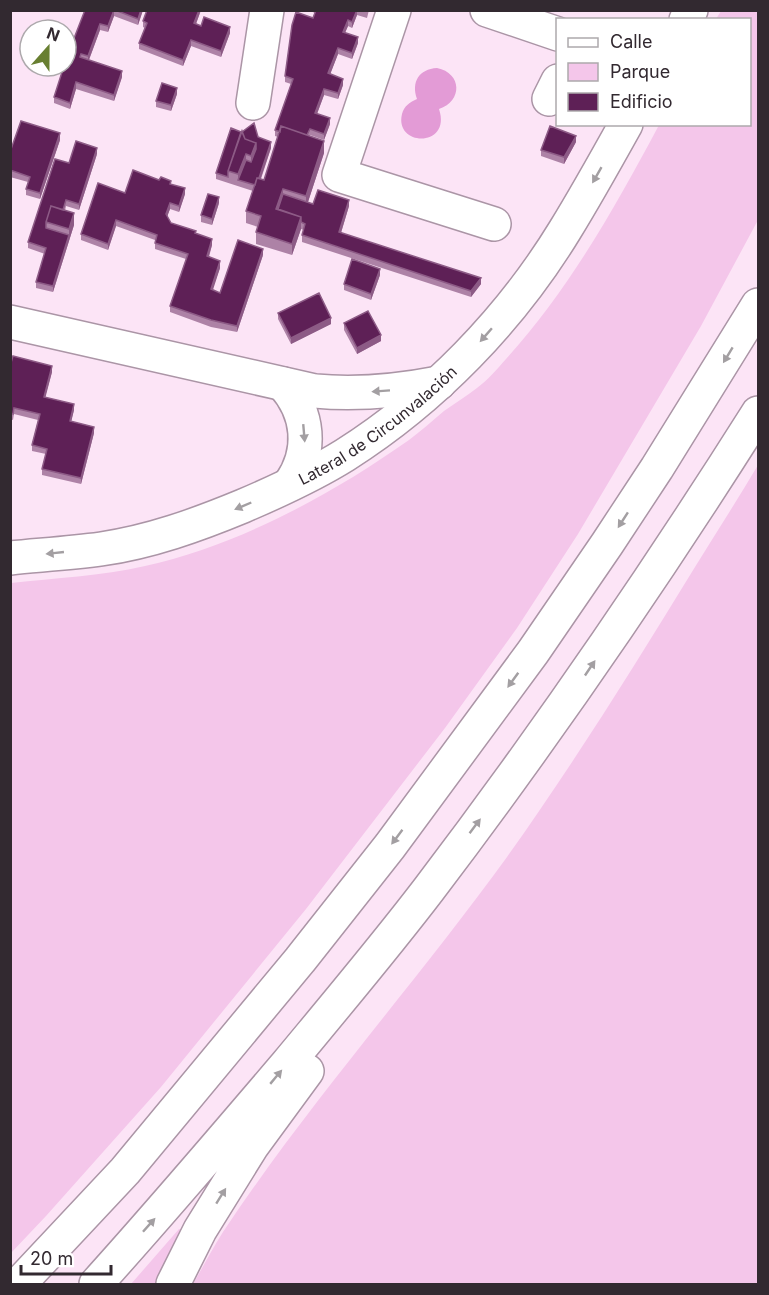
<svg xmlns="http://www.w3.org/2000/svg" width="769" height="1295" font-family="Inter,sans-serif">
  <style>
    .green { fill: #f4c6ea }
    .water { fill: #e39bd6 }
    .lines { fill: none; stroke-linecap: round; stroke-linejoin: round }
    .minor-casing { stroke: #ab95a6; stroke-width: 36 }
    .highway-casing { stroke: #ab95a6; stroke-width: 36 }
    .minor { stroke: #fff; stroke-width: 33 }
    .highway { stroke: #fff; stroke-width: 33 }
    .wall { fill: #ad82a6 }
    .shaded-wall { fill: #8d5b86 }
    .building { fill: #5e2056; stroke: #8d5b86; stroke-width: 1.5 }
    .oneway { fill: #a39fa2 }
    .labels { text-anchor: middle; stroke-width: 6; stroke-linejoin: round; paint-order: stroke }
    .street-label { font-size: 16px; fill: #322930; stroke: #fff }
  </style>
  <rect width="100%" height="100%" fill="#fce4f6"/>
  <path class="green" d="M721,11H758V220L701,326L578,534L517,628L445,728L306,909L161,1087L46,1216L11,1253V583C55,578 101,576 145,566C239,545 331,495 409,440C421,431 432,421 444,411C455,403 467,396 477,388C488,380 497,369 506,359C568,291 616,206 659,125L750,124V20L716,19Z
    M758,465V1284H193C203,1267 212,1249 223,1232C310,1101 415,984 507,857C574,763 635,665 695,567C716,533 738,499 758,465Z
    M179,1229L182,1230L167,1262H165L155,1284H131Z"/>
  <path class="water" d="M437,68C462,73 463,101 439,109C452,148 394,147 402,114C404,106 410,102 417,99C411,82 419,69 437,68Z"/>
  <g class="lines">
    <defs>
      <g id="minor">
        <path d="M394,10L339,175L494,224"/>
        <path d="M487,10L558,34"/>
        <path d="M686,20L691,10"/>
        <path d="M549,99L558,81"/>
        <path d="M253,103L267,10"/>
        <path d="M10,322L315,391C357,395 398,391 439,383"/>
        <path d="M283,384C309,413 313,451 290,484"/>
        <path id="s1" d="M10,558C40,555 71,553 101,549C150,542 197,525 243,506C278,491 313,475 345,455C433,399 510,320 565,230C586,196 606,160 626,124"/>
      </g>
      <path id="highway" d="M19,1284L125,1171L300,960L390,846L533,652L607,544L657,468L758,305
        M96,1284C161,1212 224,1138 287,1064C335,1006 384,948 429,889C546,735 655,576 758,413
        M173,1284L200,1230L252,1146L307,1071"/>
    </defs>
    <use href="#minor" class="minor-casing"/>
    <use href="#highway" class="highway-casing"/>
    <use href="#minor" class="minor"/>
    <use href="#highway" class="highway"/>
  </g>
  <path class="wall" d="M85,10H143L138,25L114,16L108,32L100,30L89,60L122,77L114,101L76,89L70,109L54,103V97Z
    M147,10H201L196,24L230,33L221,57L191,46L183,66L139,49V43L145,28L143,27V21Z
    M308,10H369L367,18L357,15L352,28L348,26L345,32L358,43L352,59L338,54L330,74L343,85L338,99L324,95L317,114L330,124L324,140L310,135L309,136L324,153L308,202L313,204L349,206L341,233L481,284L471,297L302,242V235L304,230L301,229L292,255L256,244V232L258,227L246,223V211L253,191L216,179V173L242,132L258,137L271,148L261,179L264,180L278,137L275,136V130L291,84L285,82V76L315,13Z
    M177,94L171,111L156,107V101Z
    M60,140L40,199L26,195V189L28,182L10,177V152Z
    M576,142L564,164L541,156V150Z
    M97,154L79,210L66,206L65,211L74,225L53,292L36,288V282L45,254L28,248V242Z
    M171,184L185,194L179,212L170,209L167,216L171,223L196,233L212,245L209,257L220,268L212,290L220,293L263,255L237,332L211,327L170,312V306L186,259L155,249V240L116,226L108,250L81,240V234Z
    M219,203L212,225L201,222V215Z
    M380,275L371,300L344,290V284Z
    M278,313L331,324L291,344L278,319Z
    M344,323L381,341L357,354L344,330Z
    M10,366L52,372L45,397L74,410L71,421L94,433L81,484L42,475V469L46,454L32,451V445L38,420L14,414L13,420L10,419Z"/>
  <path class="shaded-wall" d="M114,10V16L108,32V26Z
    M141,10H143L138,25V19Z
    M199,10H201L194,29V23Z
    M357,10V15L352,28V22Z
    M348,20V26L343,38V32Z
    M100,24V30L88,62V56Z
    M230,27V33L221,57V51Z
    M358,37V43L352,59V53Z
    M191,40V46L183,66V60Z
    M338,48V54L328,80V73Z
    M122,71V77L114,101V95Z
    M343,79V85L338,99V93Z
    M76,82V89L70,109V103Z
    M177,88V94L171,111V105Z
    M324,89V95L315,119V113Z
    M330,118V124L324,140V134Z
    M60,133V140L40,199V193Z
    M576,136V142L564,164V157Z
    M324,141V153L306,208V196Z
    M271,142V148L256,192V186Z
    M256,143V155L251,168V156Z
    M97,148V154L79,210V204Z
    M246,154V166L238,180V174Z
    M185,188V194L179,212V206Z
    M283,189V201L278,215L276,209Z
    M219,197V203L212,225V219Z
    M349,200V206L339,239V232Z
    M170,203V209L166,220V214Z
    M74,213V225L53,292V286L69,235V229Z
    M301,217V229L292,255V244Z
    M116,220V226L108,250V244Z
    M212,239V245L207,262V256Z
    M263,249V255L237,332V326Z
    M220,261V268L211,296V289Z
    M380,269V275L371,300V294Z
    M481,278V284L471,297V291Z
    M331,318V324L291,344V338Z
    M381,335V341L357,354V348Z
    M52,366V372L44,403V397Z
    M74,404V410L70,427V421Z
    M94,427V433L81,484V478Z"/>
  <path class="building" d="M85,10H114L108,26L100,24L88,56L81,54L80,57L122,71L114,95L76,82L70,103L54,97L64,66H66V61L68,54Z
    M115,10H141L138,19Z
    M147,10H199L194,23L201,26L204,17L230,27L221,51L191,40L183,60L139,43L147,23L143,21Z
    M316,10H357L352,22L348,20L343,32L358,37L352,53L338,48L328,73L343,79L338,93L324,89L315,113L330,118L324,134L310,129L307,135L281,126L280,132L275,130L293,79L285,76L292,25L296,12L313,18Z
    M162,83L177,88L171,105L156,101Z
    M21,121L60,133L40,193L26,189L30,177L10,170V152Z
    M254,123L258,137L271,142L259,178H257L255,185L238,180L246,160L251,162L256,149V143L245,139L242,132Z
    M281,126L324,141L306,196L283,189L276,209L301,217L292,244L256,232L261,216L246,211L257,178L264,180Z
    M550,126L576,136L564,157L541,150Z
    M231,128L241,132L228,171V177L216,173Z
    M242,131L245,139L256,143L251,156L246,154L238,174L228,171Z
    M76,141L97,148L79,204L66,200L63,210L51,206L46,222V228L69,235L53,286L36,282L46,248L28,242L55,159L69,163Z
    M133,170L159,180L161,177L171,181L170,184L185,188L179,206L170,203L166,214L171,223L196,231L195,233L212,239L207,256L220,261L211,289L220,293L238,240L263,249L237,326L211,320L170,306L188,254L155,243L157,235L116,220L108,244L81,234L98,183L125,193Z
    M318,190L349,200L339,232L481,278L471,291L302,235L305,224L301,222V217L278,209L283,194L313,204Z
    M208,194L219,197L212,219L201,215Z
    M51,206L74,213L69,229L46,222Z
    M352,259L380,269L371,294L344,284Z
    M319,293L331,318L291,338L278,313Z
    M368,311L381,335L357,348L344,323Z
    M13,356L52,366L44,397L74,404L70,421L94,427L81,478L42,469L47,449L32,445L40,414L14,408L13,414L10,413V366Z"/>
  <defs><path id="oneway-solid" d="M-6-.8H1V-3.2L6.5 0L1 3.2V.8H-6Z" transform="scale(1.5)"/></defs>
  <g class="oneway">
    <use href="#oneway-solid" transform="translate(597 175) rotate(120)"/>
    <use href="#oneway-solid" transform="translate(486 335) rotate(131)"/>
    <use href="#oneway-solid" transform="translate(728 355) rotate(121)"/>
    <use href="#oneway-solid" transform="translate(381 391) rotate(176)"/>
    <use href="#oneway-solid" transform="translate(304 433) rotate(85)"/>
    <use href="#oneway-solid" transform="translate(243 506) rotate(157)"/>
    <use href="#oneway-solid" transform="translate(623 520) rotate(123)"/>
    <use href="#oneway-solid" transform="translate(55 553) rotate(174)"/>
    <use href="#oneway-solid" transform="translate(590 668) rotate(-56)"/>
    <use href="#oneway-solid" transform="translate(513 680) rotate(126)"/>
    <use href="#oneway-solid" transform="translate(475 826) rotate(-53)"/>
    <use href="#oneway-solid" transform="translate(397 837) rotate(127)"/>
    <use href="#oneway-solid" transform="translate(276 1077) rotate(-50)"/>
    <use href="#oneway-solid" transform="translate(221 1196) rotate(-58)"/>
    <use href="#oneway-solid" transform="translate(149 1225) rotate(-48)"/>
  </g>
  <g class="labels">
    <g class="street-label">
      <text dy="6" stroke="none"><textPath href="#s1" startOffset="398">Lateral de Circunvalación</textPath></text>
    </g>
  </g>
  <rect width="769" height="1295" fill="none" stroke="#322930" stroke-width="24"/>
  <rect x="556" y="18" width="195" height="108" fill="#ffffff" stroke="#ada9ac" stroke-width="1.5"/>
  <rect x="568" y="38" width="30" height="9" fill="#ffffff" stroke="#ada9ac" stroke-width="1.5"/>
  <text x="610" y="48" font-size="18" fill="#322930">Calle</text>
  <rect x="568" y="63" width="30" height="18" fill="#f4c6ea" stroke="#ada9ac" stroke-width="1.5"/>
  <text x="610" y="78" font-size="18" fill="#322930">Parque</text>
  <rect x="568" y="93" width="30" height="18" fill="#5e2056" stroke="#ada9ac" stroke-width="1.5"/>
  <text x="610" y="108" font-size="18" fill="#322930">Edificio</text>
  <g transform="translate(48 48) rotate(21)"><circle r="28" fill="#ffffff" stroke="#ada9ac" stroke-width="1.5"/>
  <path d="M0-4.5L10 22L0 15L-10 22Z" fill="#687f31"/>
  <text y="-9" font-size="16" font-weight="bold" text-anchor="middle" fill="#322930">N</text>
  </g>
  <path d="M21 1265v9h90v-9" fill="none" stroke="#322930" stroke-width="3"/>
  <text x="30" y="1265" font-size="18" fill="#322930" stroke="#ffffff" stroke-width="4.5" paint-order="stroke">20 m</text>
</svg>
